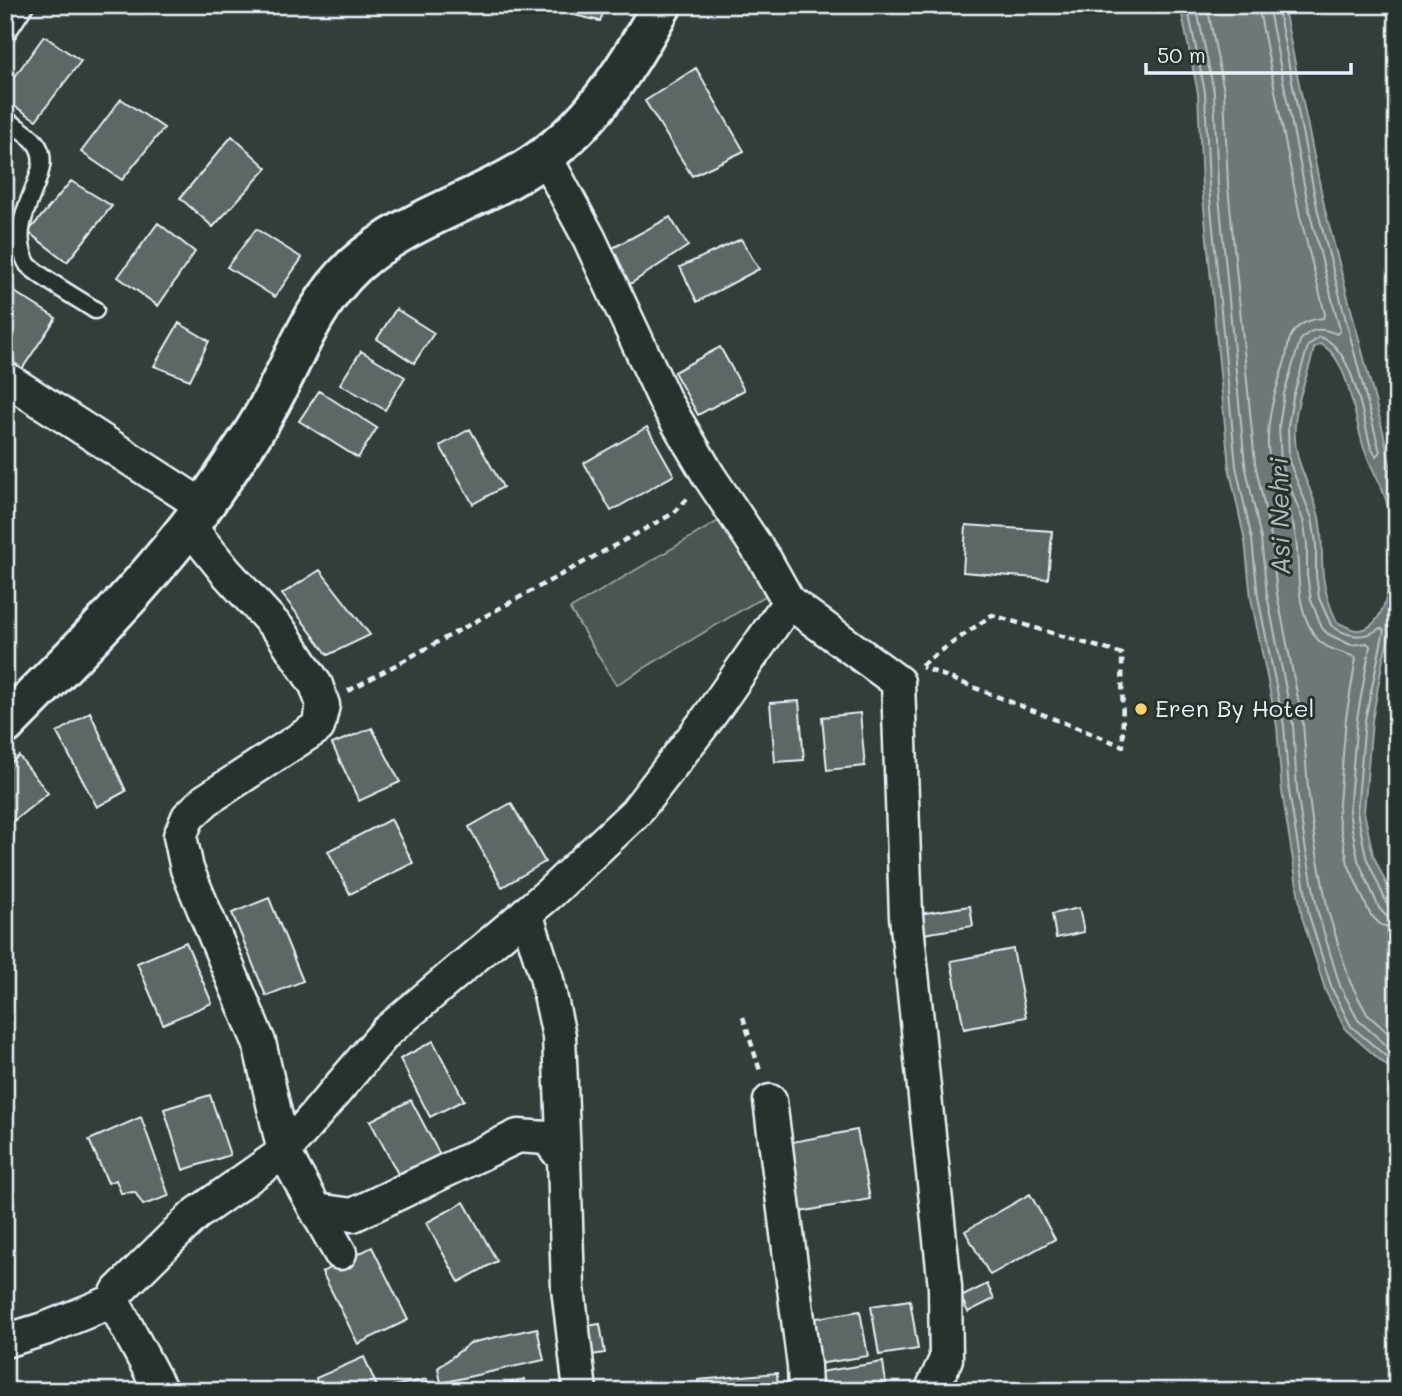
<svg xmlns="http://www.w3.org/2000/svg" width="1402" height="1396" font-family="Mali,sans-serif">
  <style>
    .green { fill: #495651; stroke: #98a4a4; stroke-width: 2 }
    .water { fill: #6d7978; stroke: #9ea9ab; stroke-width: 2; fill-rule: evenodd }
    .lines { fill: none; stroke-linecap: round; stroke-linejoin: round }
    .shore { stroke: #b7c1c5; stroke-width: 2 }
    .building { fill: #5c6865; stroke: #e8f1f8; stroke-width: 2 }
    .service-casing { stroke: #e8f1f8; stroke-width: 21 }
    .minor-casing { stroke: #e8f1f8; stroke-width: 37 }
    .tertiary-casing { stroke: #e8f1f8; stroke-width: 44 }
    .path { stroke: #e8f1f8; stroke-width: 4.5; stroke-dasharray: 7 5; stroke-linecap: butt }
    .service { stroke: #26332d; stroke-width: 16 }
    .minor { stroke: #26332d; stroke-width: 32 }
    .tertiary { stroke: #26332d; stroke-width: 38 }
    .poi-dot { fill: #ffd166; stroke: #26332d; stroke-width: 2.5 }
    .labels { text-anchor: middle; stroke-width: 6; stroke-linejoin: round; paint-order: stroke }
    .poi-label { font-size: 24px; fill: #e8f1f8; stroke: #26332d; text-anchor: start }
    .water-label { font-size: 26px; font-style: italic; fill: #b1bbbe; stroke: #26332d }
  </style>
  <rect width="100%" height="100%" fill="#323e39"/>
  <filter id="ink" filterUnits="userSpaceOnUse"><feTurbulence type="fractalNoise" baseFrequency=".0143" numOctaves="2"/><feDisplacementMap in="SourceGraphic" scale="14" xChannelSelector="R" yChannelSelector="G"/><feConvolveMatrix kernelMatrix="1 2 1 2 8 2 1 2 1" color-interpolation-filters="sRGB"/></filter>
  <g filter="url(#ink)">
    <path class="green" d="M725,517L770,593L616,685L570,609Z"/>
    <path class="water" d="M1180,5H1283L1325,210L1383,431L1397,496V609L1383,659L1372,721L1364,812L1373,855L1397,907V1075L1346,1030L1326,992L1302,917L1282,792L1277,726L1251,598L1245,541L1229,467L1202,187L1198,93ZM1320,344C1350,357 1354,422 1365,451C1371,468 1381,483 1386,500C1394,527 1399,630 1357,630C1351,630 1342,624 1337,622C1330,607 1325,593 1323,576C1321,556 1323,537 1319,517C1311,483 1292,463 1295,425C1296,399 1309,374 1314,348Z"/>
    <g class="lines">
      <path class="shore" d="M1187,5L1205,92L1209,187L1236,466L1252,540L1258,597L1284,725L1289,791L1309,915L1332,989L1351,1026L1397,1066
        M1196,5L1214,92L1218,186L1245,464L1261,539L1267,595L1293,724L1297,790L1305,845L1318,913L1340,986L1358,1020L1397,1055
        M1207,5L1224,91L1228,186L1255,463L1271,537L1277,594L1303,723L1308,789L1315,844L1328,911L1350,982L1367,1014L1397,1041
        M1258,5L1300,216L1325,314L1323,318C1312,319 1302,322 1295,330C1287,339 1288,350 1285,361C1274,395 1262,430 1271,466C1276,489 1291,508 1295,532C1301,567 1293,604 1315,636C1324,650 1344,651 1356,658L1346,718L1338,816L1348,864L1370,914L1381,925L1397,929
        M1268,5L1310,214L1340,330L1337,334C1322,328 1310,327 1300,341L1284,394L1279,426L1281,464L1303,520L1307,544V575L1311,600L1322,628L1328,634L1351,645L1367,643L1370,646L1357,719L1349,812L1358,860L1379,908L1386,916L1397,918
        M1277,5L1318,212L1380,452L1376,456L1371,448C1363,420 1353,344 1319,337L1308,346L1293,397L1288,426L1289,461L1312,518L1316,543V575L1319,598L1331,625C1346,637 1364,640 1380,628L1384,630L1365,720L1357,812L1366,857L1388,906L1397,910"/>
    </g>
    <path class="building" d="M564,5H606L600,21L561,12Z
      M44,36L81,61L36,120L5,100V90Z
      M696,68L744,151L692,176L645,101Z
      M121,99L164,128L122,180L81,152Z
      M232,136L267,168L213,227L180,198Z
      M71,181L112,206L67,262L28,232Z
      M670,217L688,246L627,286L609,250Z
      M158,223L195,252L158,306L118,277Z
      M256,229L302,258L275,297L227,267Z
      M741,239L759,269L697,302L680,267Z
      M5,286L56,318L20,372L5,361Z
      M396,309L434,333L414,363L377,339Z
      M179,323L209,341L190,380L154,366Z
      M720,347L744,390L698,415L674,372Z
      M361,351L405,377L385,410L340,384Z
      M319,391L377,428L358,458L299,421Z
      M647,427L674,475L611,511L584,463Z
      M470,429L503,487L473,504L440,446Z
      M966,525L1052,531L1048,579L963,572Z
      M320,570L370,635L328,655L282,594Z
      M799,701L804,760L775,762L770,703Z
      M90,712L126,791L97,807L57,733Z
      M860,713L865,766L827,770L822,717Z
      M372,728L400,782L359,801L332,744Z
      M19,756L48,793L5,828V767Z
      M511,803L545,862L502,887L469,827Z
      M391,819L413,863L350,894L328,851Z
      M269,898L303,981L266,996L232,913Z
      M970,906L973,926L923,934L919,914Z
      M1079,908L1084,932L1056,938L1052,914Z
      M186,942L212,1003L163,1024L137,963Z
      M1013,949L1026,1017L964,1029L951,961Z
      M433,1041L464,1100L430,1117L400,1059Z
      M210,1095L230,1155L183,1170L164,1109Z
      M411,1100L442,1159L415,1173L412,1167L398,1174L370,1121Z
      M141,1117L169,1196L143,1205L135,1192L121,1193L116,1180L108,1183L89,1140Z
      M857,1130L870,1199L800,1212L787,1143Z
      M1030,1194L1055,1239L990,1275L965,1231Z
      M464,1202L497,1261L459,1282L426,1223Z
      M372,1247L408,1320L358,1344L322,1272Z
      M987,1284L994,1299L968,1312L961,1297Z
      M910,1300L918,1349L879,1355L871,1306Z
      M860,1311L868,1356L811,1365L804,1320Z
      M600,1324L605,1353L585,1356L580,1327Z
      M537,1328L544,1360L441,1383L438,1368L470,1343Z
      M364,1357L379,1391H318L316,1378Z
      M883,1362L887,1391H816L813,1373Z
      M777,1373L778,1391H699L698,1380Z
      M427,1379L429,1391H390L389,1387Z
      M524,1379L527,1391H482Z"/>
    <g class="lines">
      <defs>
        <path id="service" d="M5,36L25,5
          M5,119C15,126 28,133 35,142C61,172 0,217 28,265C44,280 76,297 95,310"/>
        <path id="minor" d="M545,156L589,238L666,403L709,476L766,561L789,602L898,682L906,916L945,1287L946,1359L931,1391
          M5,378L203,506
          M526,913L546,976L559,1036L564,1159
          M770,1101L804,1366L805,1391
          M316,1210L340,1253
          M113,1301L161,1391
          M5,1341L47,1328L113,1301L118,1291L195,1215L284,1152L259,1042L187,869L180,836L188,817L206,800L318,727L323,705L316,685L281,632L226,572L189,526
          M580,1391L568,1288L564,1159L547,1138L518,1136L353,1215L316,1210L284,1152L386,1032L550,893L635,813L708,718L789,602"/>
        <path id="tertiary" d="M5,725C68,661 133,598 188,527C210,498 231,466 251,436C288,381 305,311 355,265C399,225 456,207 507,180C583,140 621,78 662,5"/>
      </defs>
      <use href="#service" class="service-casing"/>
      <use href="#minor" class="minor-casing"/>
      <use href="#tertiary" class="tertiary-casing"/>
      <path class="path" d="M921,665L992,615L1122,654L1123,746L922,667
        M348,691L674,513L689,497
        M743,1017L761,1074"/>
      <use href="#service" class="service"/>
      <use href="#minor" class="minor"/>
      <use href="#tertiary" class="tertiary"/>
    </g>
  </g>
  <circle class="poi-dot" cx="1141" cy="709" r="7"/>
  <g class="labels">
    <g class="poi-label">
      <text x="1155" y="717">Eren By Hotel</text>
    </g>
    <g class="water-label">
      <text transform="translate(1280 516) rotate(-91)" y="9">Asi Nehri</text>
    </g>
  </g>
  <rect width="1402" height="1396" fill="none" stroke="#26332d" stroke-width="28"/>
  <rect x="14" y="14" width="1374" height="1368" fill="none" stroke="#e8f1f8" stroke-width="2.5" filter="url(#ink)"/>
  <path d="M1146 63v10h205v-10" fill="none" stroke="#e8f1f8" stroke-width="3.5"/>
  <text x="1157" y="63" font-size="21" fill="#e8f1f8" stroke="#26332d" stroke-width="5" paint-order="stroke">50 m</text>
</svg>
